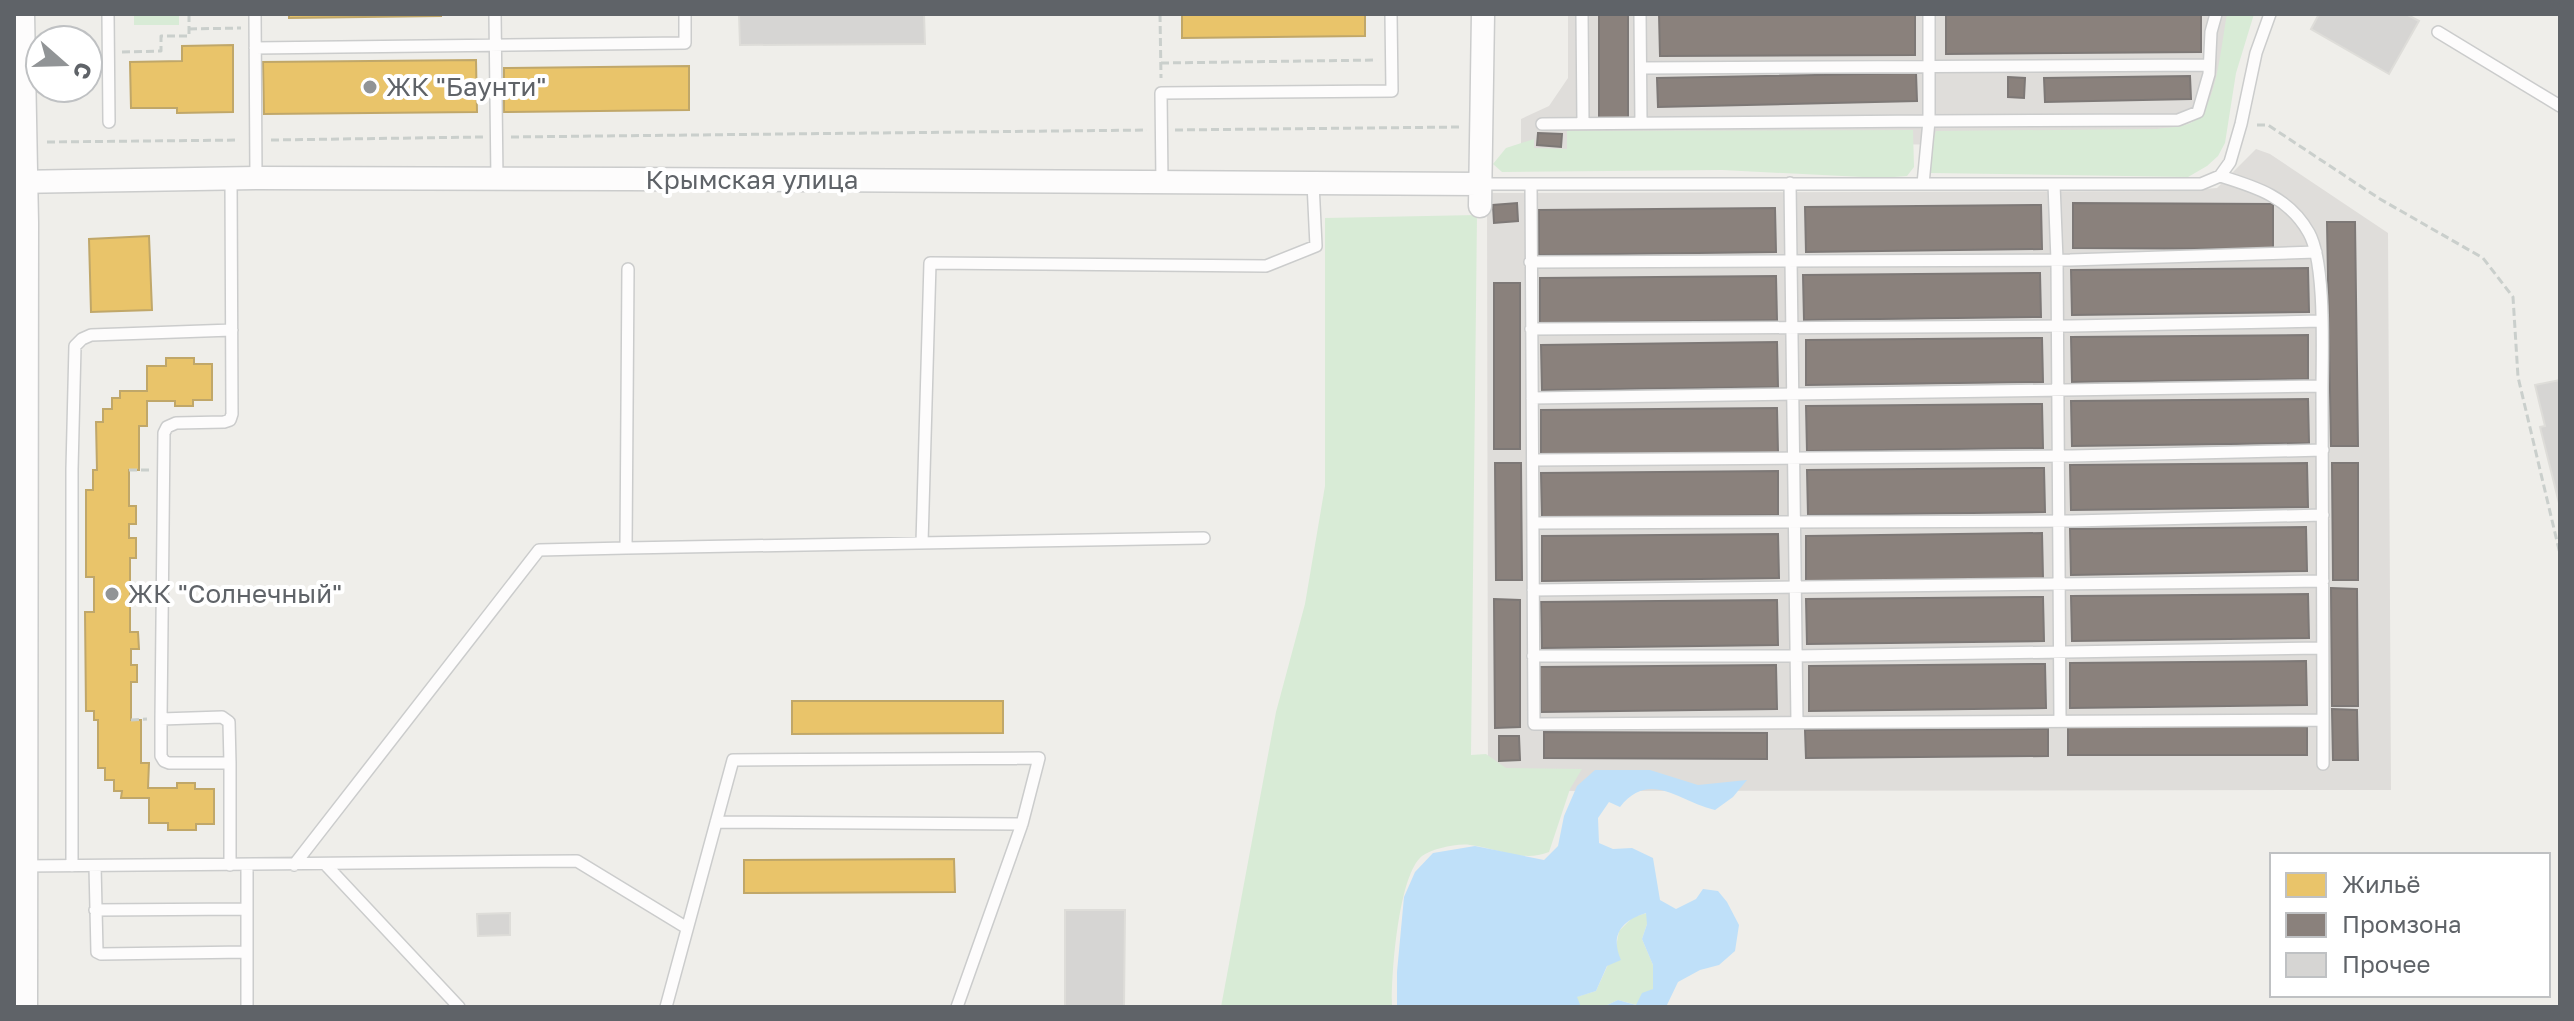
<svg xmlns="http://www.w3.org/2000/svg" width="2574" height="1021" font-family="'Golos Text',sans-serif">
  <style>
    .industrial { fill: #dfddda }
    .green { fill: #d8ebd6 }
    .water { fill: #bfe0f9 }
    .homes { fill: #e9c46a; stroke: #c0a769; stroke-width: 2 }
    .industry { fill: #8a817c; stroke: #7d7876; stroke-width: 2 }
    .building { fill: #d6d5d3; stroke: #deddd9; stroke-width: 2 }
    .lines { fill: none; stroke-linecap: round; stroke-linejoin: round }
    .service-casing { stroke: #cbcccc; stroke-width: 14 }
    .minor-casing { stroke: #cbcccc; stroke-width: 25 }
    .tertiary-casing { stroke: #cbcccc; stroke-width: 31 }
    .path { stroke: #cacfcc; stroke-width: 3; stroke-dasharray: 8 4; stroke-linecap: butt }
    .service { stroke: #fdfcfc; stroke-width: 11 }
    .minor { stroke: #fdfcfc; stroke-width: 22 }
    .tertiary { stroke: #fdfcfc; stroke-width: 28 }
    .poi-dot { fill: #919496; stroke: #fff; stroke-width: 3 }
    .labels { text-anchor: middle; stroke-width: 8; stroke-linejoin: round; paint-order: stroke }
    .poi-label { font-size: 26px; fill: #5f6368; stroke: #fff; text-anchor: start }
    .street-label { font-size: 26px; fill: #5f6368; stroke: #fff }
  </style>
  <rect width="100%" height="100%" fill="#efeeea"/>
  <path class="industrial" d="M1568,14H2236L2213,112L2141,146L1708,143L1580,157L1521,158V119L1549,106L1568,78Z
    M2256,149L2270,154L2388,233L2391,790L1488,791L1487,193L2178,191L2217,188Z"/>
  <path class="green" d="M134,14H179V25H134Z
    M2227,14H2254L2236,73L2225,143L2218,156L2207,166L2188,177L1931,173L1932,144L1936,131L2156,129C2170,127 2187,128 2198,118C2217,102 2222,39 2227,14Z
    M1913,130L1914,167L1907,176L1882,178L1722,170L1502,172L1493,164L1506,148L1534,139V148L1567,149V131Z
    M1477,215L1471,755L1486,754L1506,768L1582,769L1570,789L1549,852C1522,863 1497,848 1470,845C1457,843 1432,849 1422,856C1398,875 1391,977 1392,1007H1221L1276,712L1305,604L1325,486V218Z
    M1647,913V924L1642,939L1653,965V989L1637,1005L1618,1000L1603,1007H1581L1576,997L1596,991L1616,947L1619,931L1633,917Z"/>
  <path class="water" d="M1595,770H1650L1698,785L1747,780L1733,797L1715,810C1679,802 1650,769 1620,807L1609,802L1598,818L1599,843L1613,849L1632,848L1653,858L1660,900L1676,909L1696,899L1703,889L1718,891L1727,902L1739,925L1735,951L1719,965L1700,970L1678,982L1666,1007H1603L1618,1000L1636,1005L1642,993L1653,989V965L1642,939L1647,924L1646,913C1621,921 1610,935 1621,960L1607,966L1596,991L1577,997L1581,1007H1397V972L1404,897L1415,872L1433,853L1475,846L1544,860L1558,846L1564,816L1577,786Z"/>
  <path class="homes" d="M289,14H441V16L289,18Z
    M1182,14H1365V36L1182,38Z
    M233,45V112L177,113V108H131L130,62L182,61V46Z
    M476,60L477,112L264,114L263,62Z
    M689,66V110L504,112V68Z
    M149,236L152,310L91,312L89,239Z
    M166,358H194V364H212V400H193V406H175V401H147V426H139V470H129V506H136V524H129V538H136V558H130V632H138L139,649H131V665H137V682H131V720H141V763H149L148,788H177V783H195V789H214V824H196V830H168V823H149V798H121L122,791H114V780H105V768H98V720H94V711H86L85,612H94V577H86V490H93V470H97L96,422H103V409H112V398H120V391H147V366H166Z
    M792,701H1003V733L792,734Z
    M954,859L955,892L744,893V860Z"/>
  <path class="industry" d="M1599,14H1628V119H1599Z
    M1659,14H1915V55L1660,56Z
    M1946,14H2201V52L1946,54Z
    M1916,73L1917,101L1658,107L1657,78Z
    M2190,76L2191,99L2045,102L2044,78Z
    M2008,77L2025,78L2024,98L2008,97Z
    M1538,133L1562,134L1561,147L1537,145Z
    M1517,203L1518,221L1494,223L1493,205Z
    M2073,203L2273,204V249L2073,248Z
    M2041,205L2042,249L1806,252L1805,207Z
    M1775,208L1776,252L1539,255V210Z
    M2327,222H2355L2358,446H2331Z
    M2308,268L2309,312L2072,315L2071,270Z
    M2040,273L2041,317L1804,320L1803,275Z
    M1776,276L1777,320L1540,323V278Z
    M1494,283H1520V449H1494Z
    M2308,335V379L2072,382L2071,337Z
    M2042,338L2043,382L1806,385V340Z
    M1777,342L1778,387L1542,390L1541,345Z
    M2308,399L2309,443L2072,446L2071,401Z
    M2042,404L2043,448L1807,451L1806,406Z
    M1777,408L1778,452L1541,455V410Z
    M1495,463H1521L1522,580H1496Z
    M2307,463L2308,507L2071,510L2070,465Z
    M2332,463H2358V580H2333Z
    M2044,468L2045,512L1808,515L1807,470Z
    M1778,471V515L1542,518L1541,473Z
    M2306,527L2307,571L2071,575L2070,529Z
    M2042,533L2043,578L1806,581V536Z
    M1778,534L1779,578L1542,581V536Z
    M2331,588L2357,589L2358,706H2332Z
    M2308,594L2309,638L2072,641L2071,596Z
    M2043,597L2044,641L1807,644L1806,599Z
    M1494,599L1520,600V727L1495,728Z
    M1777,600L1778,645L1542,648L1541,602Z
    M2306,661L2307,705L2070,708V663Z
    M2045,664L2046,708L1809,711V666Z
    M1776,665L1777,709L1541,712L1540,667Z
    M2332,709L2357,710L2358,760H2333Z
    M2068,727H2307V755H2068Z
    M2048,729V756L1806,758L1805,730Z
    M1544,732L1767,733V759L1544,758Z
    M1499,736H1519L1520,760L1499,761Z"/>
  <path class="building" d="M739,14H924L925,44L740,45Z
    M2319,14H2406L2419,21L2389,74L2311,29Z
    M2560,380V507L2540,427L2545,426L2535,385Z
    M1065,910H1125L1124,1007H1065Z
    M510,913V935L478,936L477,914Z"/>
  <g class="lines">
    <defs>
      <path id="service" d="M108,14L109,122
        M255,14L256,178
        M495,14L497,180
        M1582,14L1583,123
        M1640,14L1641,122
        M2438,32L2560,106
        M255,48L685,43V14
        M1641,68L2209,65
        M1542,124L1929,121V14
        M1162,182L1161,93L1392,91L1391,14
        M1790,183L1797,722
        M1480,184H2201L2220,176L2230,162L2241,124L2256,53L2270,14
        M1531,184L1534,724L2323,720C2322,610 2323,500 2322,390C2322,353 2326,264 2309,233C2289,197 2256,187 2220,176
        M1923,184L1929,121L2178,120L2198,112L2209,74L2211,32L2216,14
        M2054,184L2057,260L2060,720
        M1530,262L2070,260L2316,252
        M628,269L626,548L1204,538
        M1531,329L2071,326L2322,321
        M1532,398L2322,386
        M1533,460L2072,456L2323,450
        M1533,523L2072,521L2323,515
        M922,543L930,263L1266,266L1316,246L1313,183
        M1533,590L2323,581
        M1533,656H1795L2322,648
        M161,719L222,717L229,722L230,763
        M2323,764V720
        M716,822L1022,824
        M230,865V763H169L164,761L161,756V719L164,433L167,427L176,423L224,422L230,420L232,414L231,179
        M294,865L539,550L626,548
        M326,865L459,1007
        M23,866L577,861L687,928
        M72,866V469L75,346L82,339L91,335L232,330
        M95,866L97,952L101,954L247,952
        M95,910L247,909
        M247,1007V865
        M666,1007L733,760L1039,758L1022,824L957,1007"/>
      <path id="minor" d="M14,182L256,178L628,179L1480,184
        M1480,206L1483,14"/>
      <path id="tertiary" d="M20,14L24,223L23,1007"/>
    </defs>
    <use href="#service" class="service-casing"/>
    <use href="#minor" class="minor-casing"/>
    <use href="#tertiary" class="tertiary-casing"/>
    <path class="path" d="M1160,14L1161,78
      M189,29L241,28
      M122,52L161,51V36H189V14
      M1161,63L1377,60
      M2257,125H2268L2380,199L2483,258L2513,297L2518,377L2560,554
      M1175,130L1459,127
      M511,137L1147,130
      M271,140L483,137
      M47,142L239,140
      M129,470H149
      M131,720L147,719"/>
    <use href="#service" class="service"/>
    <use href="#minor" class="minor"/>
    <use href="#tertiary" class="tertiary"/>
  </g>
  <g class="poi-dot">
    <circle cx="370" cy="87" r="8"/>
    <circle cx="112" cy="594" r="8"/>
  </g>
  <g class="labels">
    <g class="poi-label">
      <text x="386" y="96">ЖК "Баунти"</text>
      <text x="128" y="603">ЖК "Солнечный"</text>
    </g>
    <g class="street-label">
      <text x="752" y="189">Крымская улица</text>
    </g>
  </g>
  <rect width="2574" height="1021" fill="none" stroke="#5f6368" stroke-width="32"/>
  <rect x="2270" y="853" width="280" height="144" fill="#ffffff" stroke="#bfc1c3" stroke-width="2"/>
  <rect x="2286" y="873" width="40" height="24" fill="#e9c46a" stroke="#bfc1c3" stroke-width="2"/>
  <text x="2342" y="893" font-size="24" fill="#5f6368">Жильё</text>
  <rect x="2286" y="913" width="40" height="24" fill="#8a817c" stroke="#bfc1c3" stroke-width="2"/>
  <text x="2342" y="933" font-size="24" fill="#5f6368">Промзона</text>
  <rect x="2286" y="953" width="40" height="24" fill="#d6d5d3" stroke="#bfc1c3" stroke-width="2"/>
  <text x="2342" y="973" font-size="24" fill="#5f6368">Прочее</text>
  <g transform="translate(64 64) rotate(110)"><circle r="38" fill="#ffffff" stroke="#bfc1c3" stroke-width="2"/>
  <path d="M0-6L14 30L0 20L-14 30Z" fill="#919496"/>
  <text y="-12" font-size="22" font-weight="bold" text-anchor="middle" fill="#5f6368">С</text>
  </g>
</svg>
